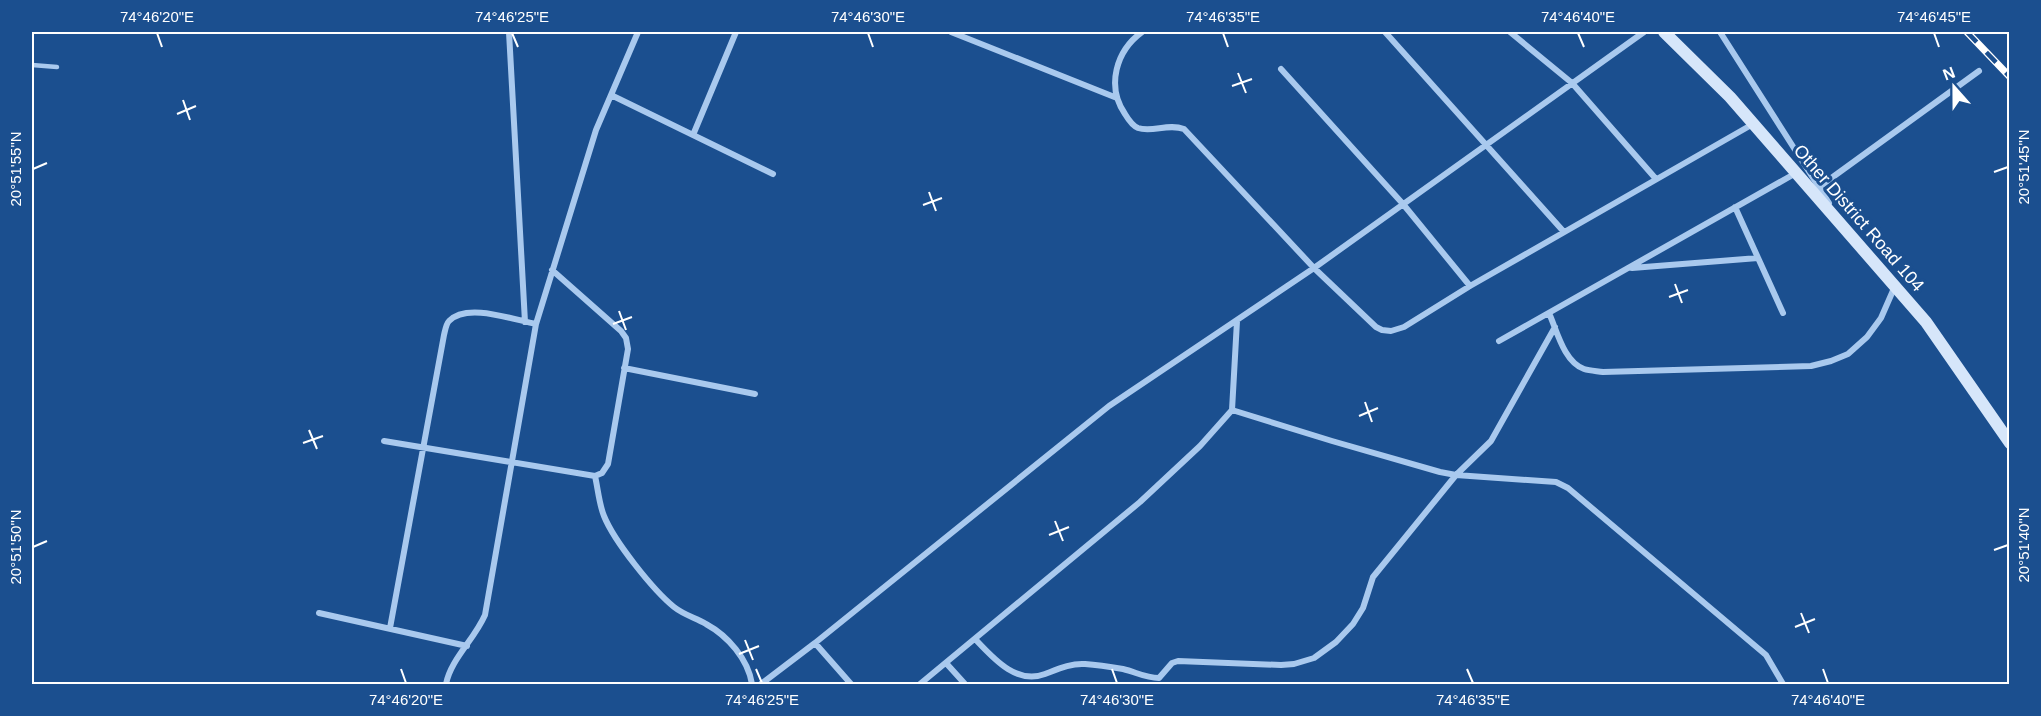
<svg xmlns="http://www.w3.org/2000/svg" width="2041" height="716" font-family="Arial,sans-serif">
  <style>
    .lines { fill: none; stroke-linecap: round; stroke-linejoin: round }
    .lane { stroke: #a9c9ee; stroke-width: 4.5 }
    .street { stroke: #a9c9ee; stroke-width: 6 }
    .secondary { stroke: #d6e6fa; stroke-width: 12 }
    .rail-casing { stroke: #fff; stroke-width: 7 }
    .rail { stroke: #1b4f8f; stroke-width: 4.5; stroke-dasharray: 14; stroke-linecap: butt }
    .ticks { fill: none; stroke: #fff; stroke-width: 2 }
    .labels { text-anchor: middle; stroke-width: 6; stroke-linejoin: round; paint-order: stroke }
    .street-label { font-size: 18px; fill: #fff; stroke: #1b4f8f }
    .neatline { fill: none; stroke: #fff; stroke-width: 2 }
    .ticks-label { font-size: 15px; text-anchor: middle; fill: #fff }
  </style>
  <rect width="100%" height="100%" fill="#1b4f8f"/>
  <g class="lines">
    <path class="lane" d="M32,65L57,67"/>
    <path class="street" d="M509,32L525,322
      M951,32L1117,98
      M1142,32C1116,51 1106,86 1125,114C1128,119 1133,126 1138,128C1152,133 1168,123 1184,129L1314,268L1376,327L1382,330L1391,331L1404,327L1470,286L1753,124
      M1385,32L1564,232
      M1510,32L1572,83L1656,179
      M1720,32L1829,203
      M1281,69L1403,204L1470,286
      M611,95L773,174
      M693,135L736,32
      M1819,187L1979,71
      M1735,207L1783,313
      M1632,268L1758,258
      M1549,313C1557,331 1564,362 1584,369C1590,371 1597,371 1603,372L1811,366L1831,361L1848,354L1867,337L1881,318L1895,286
      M1499,341L1796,173
      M624,368L755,394
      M1232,410L1332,441L1440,472L1456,475L1556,482L1568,488L1766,655L1783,684
      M384,441L595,476L602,473L608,464L628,349L626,338L621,331L552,270
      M595,476C598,489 599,504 604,516C614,541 653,590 674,607C684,615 696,618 706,624C728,636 748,659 752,684
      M319,613L467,646
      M390,628L444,335C445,331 446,324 449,321C467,302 514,320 536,324
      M975,639C993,658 1016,685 1045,674C1058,669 1071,663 1085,664C1098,665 1111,667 1123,669C1136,672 1145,678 1159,678L1172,663L1178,661L1281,665L1294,664L1314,658L1336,642L1353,624L1363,608L1373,577L1456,475L1491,441L1555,327
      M815,643L851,684
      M946,663L965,684
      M446,684C451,659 474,640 485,615L536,324L596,130L638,32
      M761,684L815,643L1109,406L1314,268L1644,32
      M920,684L1140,502L1200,446L1232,410L1237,321"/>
    <path class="secondary" d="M1664,32L1730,97L1926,322L2010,443"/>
    <defs>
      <path id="rail" d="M1967,32L2010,77"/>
    </defs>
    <use href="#rail" class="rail-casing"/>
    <use href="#rail" class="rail"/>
  </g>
  <path class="ticks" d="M157,33L162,47M512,33L518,47M868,33L873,47M1223,33L1228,47M1578,33L1584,47M1934,33L1939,47M1238,73L1246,93M1232,86L1252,79M183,100L190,120M177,114L196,106M33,169L47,163M1994,172L2008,167M929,192L936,211M923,205L942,198M1675,284L1682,303M1669,297L1688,290M619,311L626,330M613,324L632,317M1365,402L1372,422M1359,416L1378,408M309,430L317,449M303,443L323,436M1055,521L1063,541M1049,535L1069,527M33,547L47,541M1994,550L2008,545M1801,613L1809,633M1795,627L1815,619M745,640L753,660M739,654L759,646M401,669L406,683M756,669L762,683M1112,669L1117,683M1467,669L1473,683M1823,669L1828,683"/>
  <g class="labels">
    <g class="street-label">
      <text transform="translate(1859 218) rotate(49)" y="6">Other District Road 104</text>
    </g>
  </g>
  <rect width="2041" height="716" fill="none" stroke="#1b4f8f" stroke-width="66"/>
  <g transform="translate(1954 87) rotate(339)" stroke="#1b4f8f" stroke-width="4.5" paint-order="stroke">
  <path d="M0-4.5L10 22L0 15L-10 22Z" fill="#ffffff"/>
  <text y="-9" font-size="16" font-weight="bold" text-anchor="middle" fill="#ffffff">N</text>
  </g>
  <rect x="33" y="33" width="1975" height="650" class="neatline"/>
  <g class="ticks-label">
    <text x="157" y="22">74°46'20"E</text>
    <text x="512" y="22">74°46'25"E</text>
    <text x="868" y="22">74°46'30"E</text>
    <text x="1223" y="22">74°46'35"E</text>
    <text x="1578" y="22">74°46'40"E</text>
    <text x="1934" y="22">74°46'45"E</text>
    <text transform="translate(2024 167) rotate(-90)" y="5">20°51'45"N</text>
    <text transform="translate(16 169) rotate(-90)" y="5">20°51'55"N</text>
    <text transform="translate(2024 545) rotate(-90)" y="5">20°51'40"N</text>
    <text transform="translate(16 547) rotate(-90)" y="5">20°51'50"N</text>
    <text x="406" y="705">74°46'20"E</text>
    <text x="762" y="705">74°46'25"E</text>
    <text x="1117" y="705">74°46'30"E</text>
    <text x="1473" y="705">74°46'35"E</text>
    <text x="1828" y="705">74°46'40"E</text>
  </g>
</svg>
